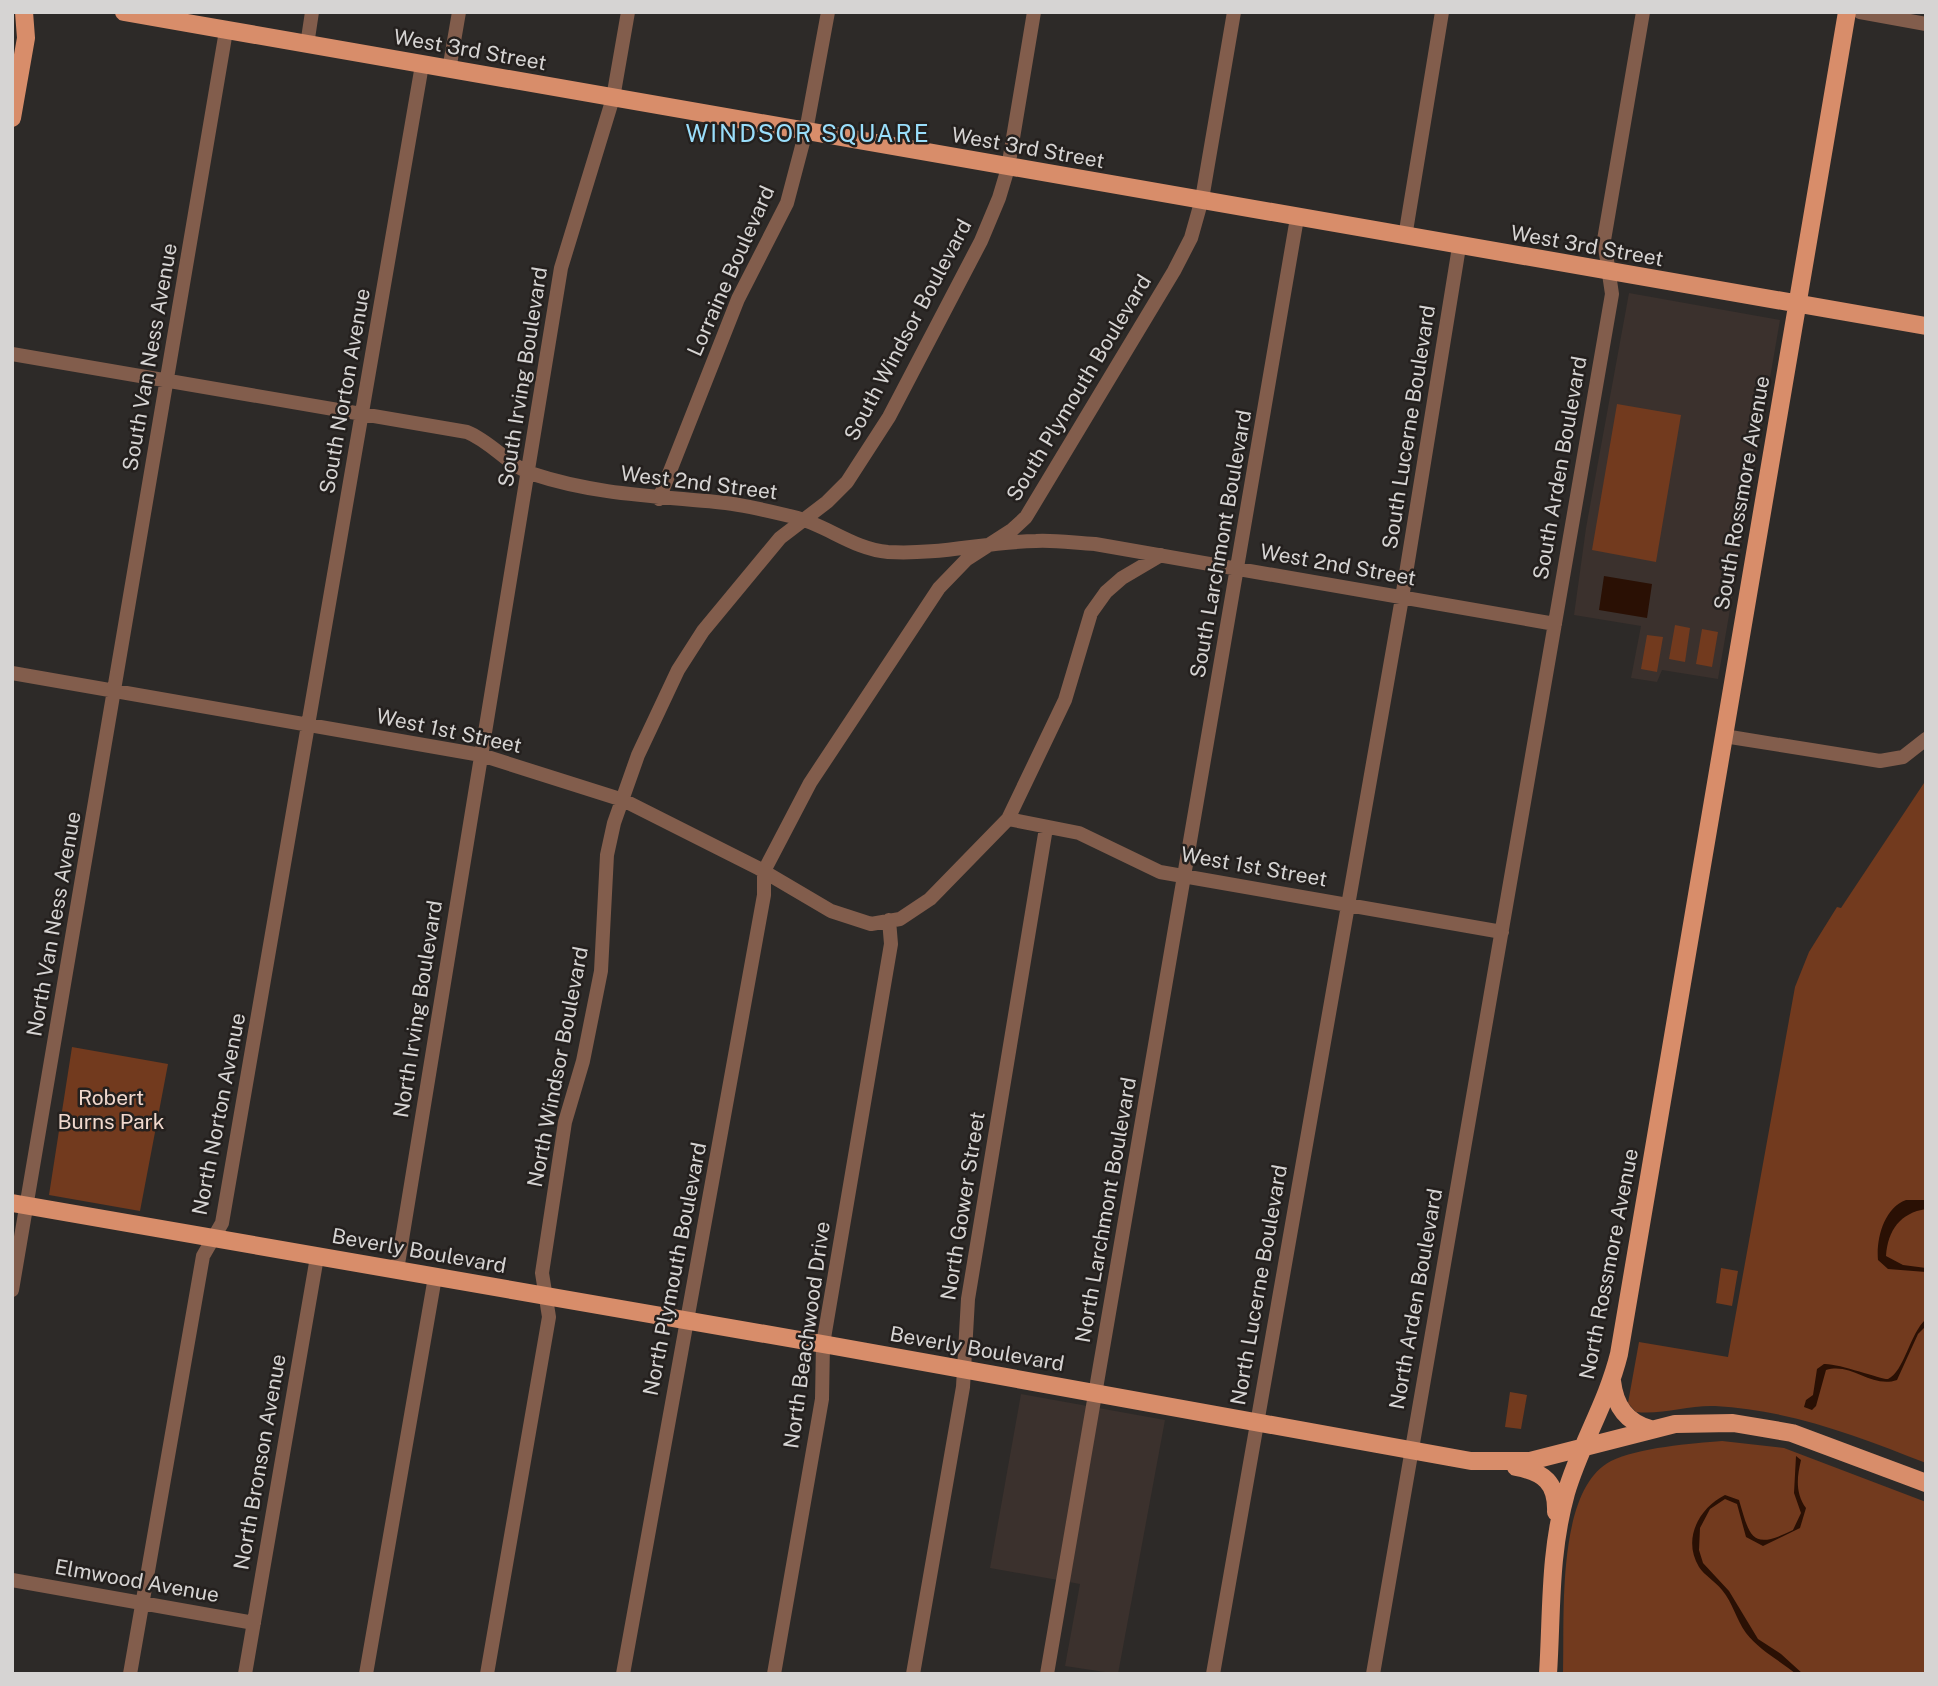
<svg xmlns="http://www.w3.org/2000/svg" width="1938" height="1686" font-family="'Public Sans',sans-serif">
  <style>
    .built { fill: #3b312d }
    .green { fill: #723a1e }
    .water { fill: #2a1004 }
    .lines { fill: none; stroke-linecap: round; stroke-linejoin: round }
    .minor { stroke: #825d4c; stroke-width: 14 }
    .major { stroke: #d88d6a; stroke-width: 18 }
    .labels { text-anchor: middle; stroke-width: 5; stroke-linejoin: round; paint-order: stroke }
    .street-label { font-size: 21px; fill: #d6d4d3; stroke: #24201e }
    .park-label { font-size: 21px; fill: #f0d8cd; stroke: #24201e }
    .quarter-label { font-size: 24px; letter-spacing: 2px; fill: #99defb; stroke: #24201e }
  </style>
  <rect width="100%" height="100%" fill="#2d2a28"/>
  <path class="built" d="M1629,293L1780,320L1718,679L1662,670L1657,682L1631,678L1641,626L1574,615L1586,528Z
    M1021,1394L1165,1420L1118,1674L1065,1666L1080,1584L990,1568Z"/>
  <path class="green" d="M1617,404L1681,415L1656,562L1592,550Z
    M1675,625L1690,628L1685,662L1669,659Z
    M1702,629L1718,632L1712,667L1696,664Z
    M1647,635L1663,637L1657,672L1641,669Z
    M1926,780V1463C1857,1436 1790,1410 1715,1406C1689,1405 1662,1415 1636,1412L1628,1403L1639,1342L1728,1357L1795,987L1809,952L1837,907L1841,908Z
    M72,1047L168,1064L140,1211L49,1195Z
    M1721,1268L1738,1271L1732,1306L1716,1303Z
    M1510,1392L1527,1395L1521,1429L1505,1427Z
    M1722,1441L1784,1448L1926,1502V1674H1563C1565,1619 1555,1490 1611,1461C1637,1448 1693,1443 1722,1441Z"/>
  <path class="water" d="M1604,576L1652,584L1647,618L1599,610Z
    M1906,1200H1926V1209C1900,1213 1888,1230 1886,1256L1903,1265L1926,1268V1272L1888,1269L1878,1260C1876,1239 1884,1208 1906,1200Z
    M1926,1319V1326L1918,1334L1897,1380C1872,1389 1852,1362 1826,1370L1816,1406L1812,1410L1804,1407L1806,1400L1813,1395L1817,1369L1824,1364C1838,1363 1883,1380 1888,1379C1904,1372 1910,1333 1926,1319Z
    M1796,1456L1801,1460C1797,1477 1795,1493 1806,1508L1800,1528L1763,1546L1746,1537L1737,1504L1725,1499L1710,1509L1700,1528L1699,1550L1703,1563L1729,1591L1758,1639L1781,1654L1803,1674H1796C1779,1660 1759,1650 1746,1633C1736,1619 1733,1603 1722,1590C1715,1581 1705,1576 1699,1567C1682,1539 1699,1508 1725,1495L1739,1500C1750,1537 1751,1551 1793,1530L1801,1513L1794,1493Z"/>
  <g class="lines">
    <path class="minor" d="M1860,12L1926,24
      M307,45L312,12
      M449,70L459,12
      M1405,237L1442,12
      M12,354L467,432C492,442 510,467 533,474C593,494 654,496 716,502C742,504 769,511 794,517C827,525 853,549 888,552C939,555 986,542 1036,541C1055,540 1075,543 1095,544L1555,624
      M659,499L738,299L787,203L806,131L828,12
      M12,673L481,755L623,800L758,868L831,911L871,924L900,919L930,899L1008,819L1065,700L1091,613L1106,592L1122,578L1161,555
      M1724,736L1880,761L1903,757L1926,739
      M1008,819L1079,833L1160,872L1502,932
      M397,1270L561,268L613,98L628,12
      M12,1290L226,31
      M12,1580L254,1623
      M130,1674L203,1256L222,1223L422,65
      M245,1674L317,1257
      M366,1674L435,1277
      M487,1674L549,1317L542,1273L565,1122L583,1061L601,971L607,855L614,823L638,755L678,670L703,631L780,538L827,502L847,482L889,417L981,241L999,198L1008,168L1034,12
      M623,1674L764,895V871L810,783L939,588L967,559L1012,530L1026,517L1174,271L1191,238L1202,199L1234,12
      M774,1674L822,1399L823,1344L891,944L889,920
      M913,1674L963,1387L968,1299L1046,828
      M1047,1674L1297,218
      M1213,1674L1402,598L1459,247
      M1373,1674L1612,294L1604,240L1643,12"/>
    <path class="major" d="M124,12L1926,326
      M12,118L26,38L24,12
      M12,1203L834,1346L1471,1461H1530L1675,1424L1733,1423L1792,1433L1926,1483
      M1612,1381C1615,1406 1626,1422 1650,1429
      M1516,1467C1544,1472 1557,1483 1556,1512
      M1548,1674C1552,1612 1549,1554 1566,1493C1580,1445 1607,1403 1619,1354L1847,12"/>
  </g>
  <g class="labels">
    <g class="street-label">
      <text transform="translate(470 50) rotate(10)" y="7">West 3rd Street</text>
      <text transform="translate(1028 148) rotate(10)" y="7">West 3rd Street</text>
      <text transform="translate(1587 246) rotate(10)" y="7">West 3rd Street</text>
      <text transform="translate(731 271) rotate(-66)" y="7">Lorraine Boulevard</text>
      <text transform="translate(908 330) rotate(-62)" y="7">South Windsor Boulevard</text>
      <text transform="translate(150 357) rotate(-80)" y="7">South Van Ness Avenue</text>
      <text transform="translate(523 377) rotate(-81)" y="7">South Irving Boulevard</text>
      <text transform="translate(1079 388) rotate(-59)" y="7">South Plymouth Boulevard</text>
      <text transform="translate(345 391) rotate(-80)" y="7">South Norton Avenue</text>
      <text transform="translate(1409 427) rotate(-81)" y="7">South Lucerne Boulevard</text>
      <text transform="translate(1560 468) rotate(-80)" y="7">South Arden Boulevard</text>
      <text transform="translate(699 483) rotate(7)" y="7">West 2nd Street</text>
      <text transform="translate(1742 493) rotate(-80)" y="7">South Rossmore Avenue</text>
      <text transform="translate(1221 544) rotate(-80)" y="7">South Larchmont Boulevard</text>
      <text transform="translate(1338 565) rotate(10)" y="7">West 2nd Street</text>
      <text transform="translate(449 731) rotate(12)" y="7">West 1st Street</text>
      <text transform="translate(1254 867) rotate(10)" y="7">West 1st Street</text>
      <text transform="translate(54 924) rotate(-80)" y="7">North Van Ness Avenue</text>
      <text transform="translate(418 1009) rotate(-81)" y="7">North Irving Boulevard</text>
      <text transform="translate(558 1067) rotate(-79)" y="7">North Windsor Boulevard</text>
      <text transform="translate(219 1114) rotate(-79)" y="7">North Norton Avenue</text>
      <text transform="translate(963 1206) rotate(-81)" y="7">North Gower Street</text>
      <text transform="translate(1106 1210) rotate(-80)" y="7">North Larchmont Boulevard</text>
      <text transform="translate(419 1251) rotate(10)" y="7">Beverly Boulevard</text>
      <text transform="translate(1609 1264) rotate(-79)" y="7">North Rossmore Avenue</text>
      <text transform="translate(675 1269) rotate(-79)" y="7">North Plymouth Boulevard</text>
      <text transform="translate(1259 1285) rotate(-80)" y="7">North Lucerne Boulevard</text>
      <text transform="translate(1416 1299) rotate(-80)" y="7">North Arden Boulevard</text>
      <text transform="translate(807 1335) rotate(-82)" y="7">North Beachwood Drive</text>
      <text transform="translate(977 1349) rotate(10)" y="7">Beverly Boulevard</text>
      <text transform="translate(260 1462) rotate(-80)" y="7">North Bronson Avenue</text>
      <text transform="translate(137 1581) rotate(10)" y="7">Elmwood Avenue</text>
    </g>
    <g class="park-label">
      <text x="111" y="1105">Robert<tspan x="111" dy="24">Burns Park</tspan></text>
    </g>
    <g class="quarter-label">
      <text x="808" y="142">WINDSOR SQUARE</text>
    </g>
  </g>
  <rect width="1938" height="1686" fill="none" stroke="#d6d4d3" stroke-width="28"/>
</svg>
